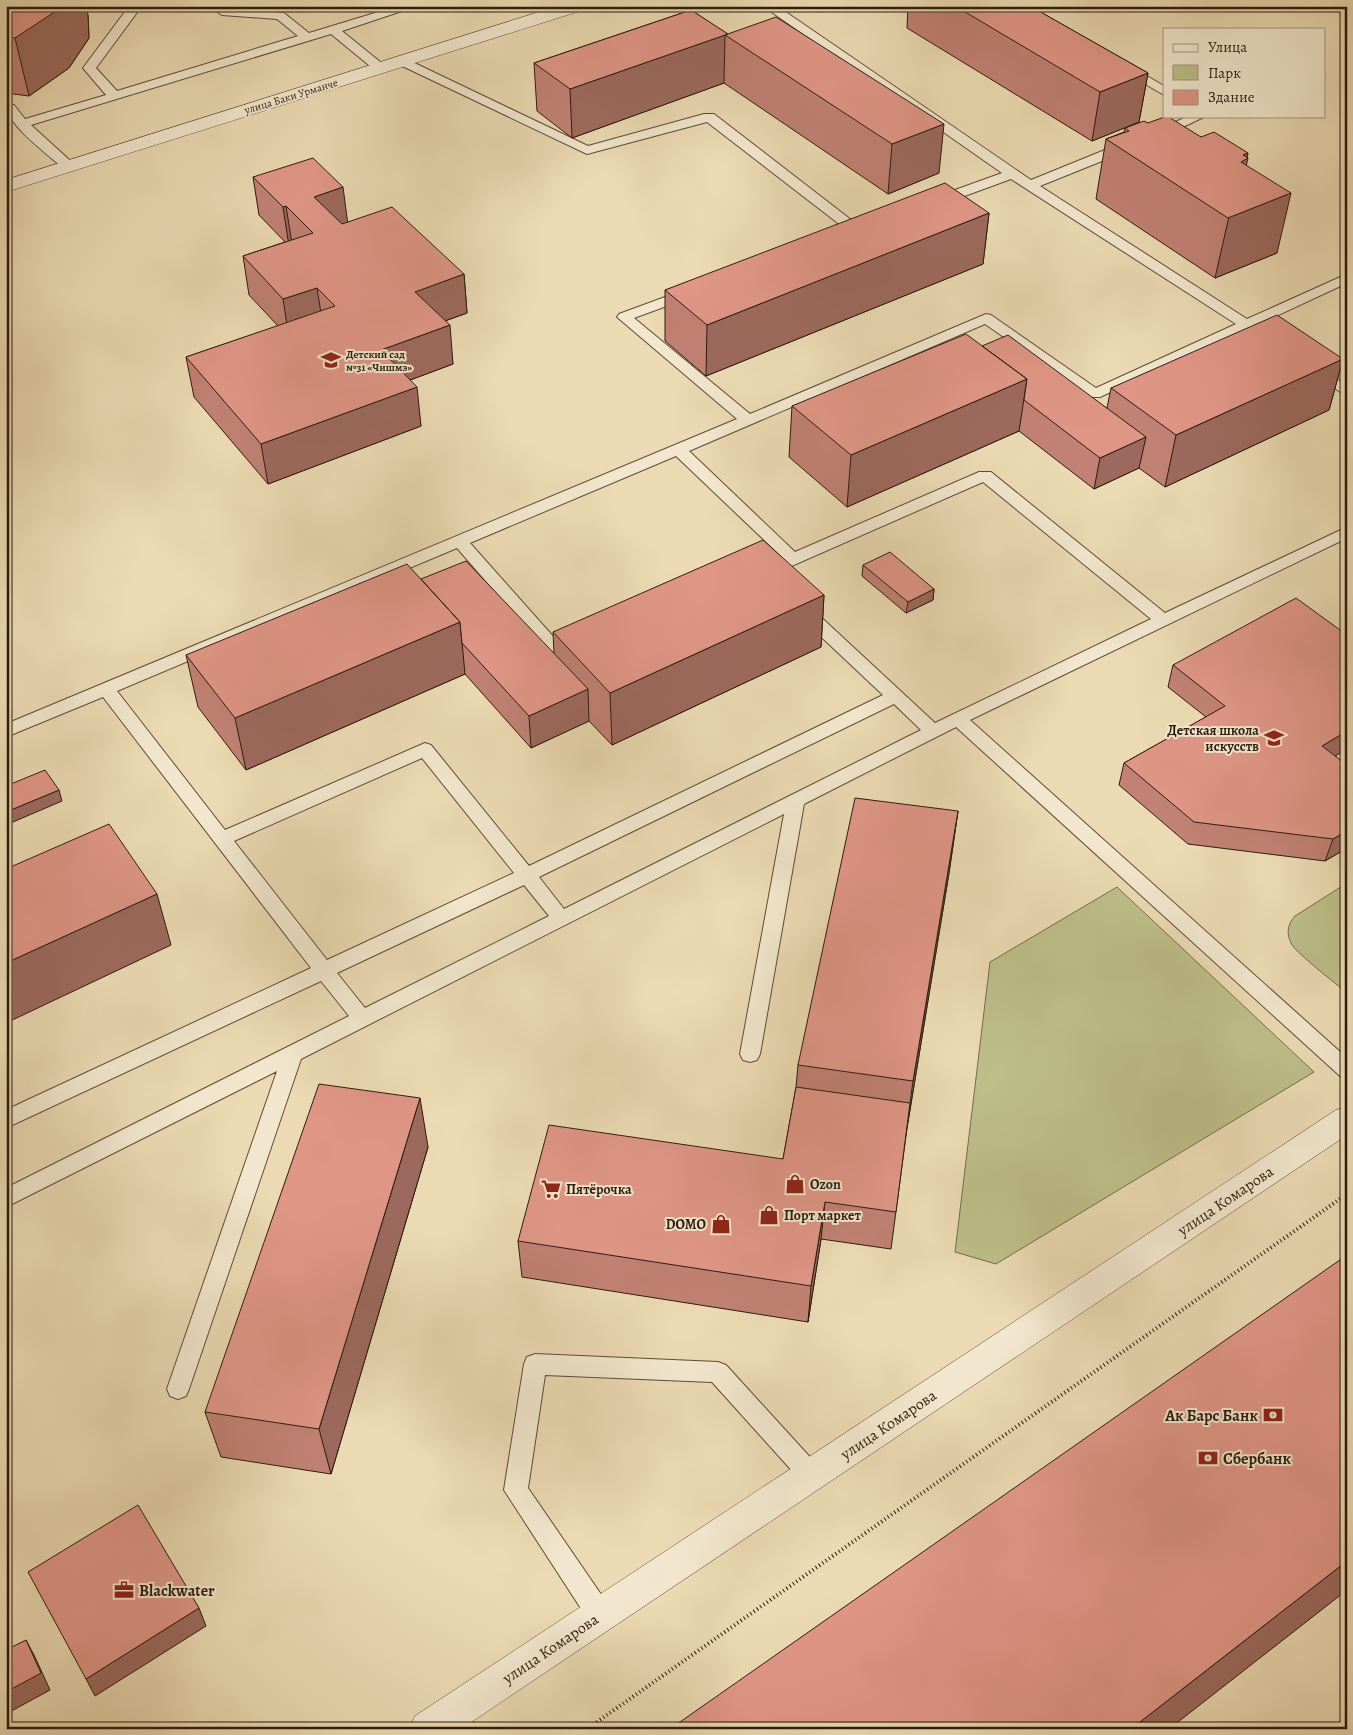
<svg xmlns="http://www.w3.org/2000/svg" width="1353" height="1735" font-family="Alegreya,serif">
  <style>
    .green { fill: #bdbe89; stroke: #756c4b }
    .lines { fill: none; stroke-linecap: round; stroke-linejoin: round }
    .service-casing { stroke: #5c4b36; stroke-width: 2 }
    .minor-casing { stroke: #5c4b36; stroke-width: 1 }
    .path { stroke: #2d1b0d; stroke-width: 4; stroke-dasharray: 1 3; stroke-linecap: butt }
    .service { fill: #f2e7ce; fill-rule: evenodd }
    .minor { fill: #f2e7ce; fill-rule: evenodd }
    .wall { fill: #c18174; stroke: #2d1b0d }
    .shaded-wall { fill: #9d695e; stroke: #2d1b0d }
    .building { fill: #e09687; stroke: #2d1b0d }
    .labels { text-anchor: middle; stroke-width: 4; stroke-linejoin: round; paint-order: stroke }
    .far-street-label { font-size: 11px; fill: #2d1b0d; stroke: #f2e7ce }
    .far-poi-label { font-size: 11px; font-weight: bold; fill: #2d1b0d; stroke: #f2e7ce; text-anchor: start }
    .poi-label { font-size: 14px; font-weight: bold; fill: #2d1b0d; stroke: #f2e7ce; text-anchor: start }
    .near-street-label { font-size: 16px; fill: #2d1b0d; stroke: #f2e7ce }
    .near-poi-label { font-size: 16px; font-weight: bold; fill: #2d1b0d; stroke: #f2e7ce; text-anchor: start }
  </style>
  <rect width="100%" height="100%" fill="#ebdab3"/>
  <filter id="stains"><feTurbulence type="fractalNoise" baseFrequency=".004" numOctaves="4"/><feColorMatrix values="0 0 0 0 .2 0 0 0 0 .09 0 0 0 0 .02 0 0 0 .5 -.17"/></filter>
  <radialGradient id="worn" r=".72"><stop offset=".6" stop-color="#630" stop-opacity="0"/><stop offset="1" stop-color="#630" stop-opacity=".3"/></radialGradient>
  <path class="green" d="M1347,883V993C1335,983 1299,955 1292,945C1286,934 1287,925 1295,916Z
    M1117,887L1314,1072L996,1264L955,1252L990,962Z"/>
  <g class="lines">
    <defs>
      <path id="service" d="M122,6L141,7L96,68L117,91L298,36L277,19L222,15L216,11L219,6L284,13L309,33L398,6H417L342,31L384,65L386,68L384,71H376L331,34L31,125L76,166L74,169H64C49,155 6,125 6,104L14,105L25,119L106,95L83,68L127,9Z
        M763,6H777L1031,180L1122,143H1132L1134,146L1132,149L1040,186L1247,319L1347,274V283L1257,325L1262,330L1260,333L1255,334L1245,330L1100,397H1090L985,324L689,451L795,552L979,472H991L1165,613L1347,527V538L970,720L1347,1058V1078L1340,1076L956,727L804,804L760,1054L757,1060L750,1062L743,1060L740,1054L784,814L301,1059L189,1389L186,1396L178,1399L170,1396L167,1389L277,1071L6,1207V1188L349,1016L321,981L6,1128V1110L311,968L103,697L6,737V724L737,419L617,317L619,314L684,290L689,289L696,293L694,296L634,318L750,414L986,314L991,315L1096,388L1236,324L1011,179L940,205H930L928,202L930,199L1002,173ZM676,456L782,557L759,567L757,571L759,575H771L983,482L1151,619L935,723L810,607H798L796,611L798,615L883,695L529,866L431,745L425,743L225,830L117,691L457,548L558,664C566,666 577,664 582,656L579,652L573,650L567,652L470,543ZM894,704L921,730L564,909L539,877ZM422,758L514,873L327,960L234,841ZM524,885L549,916L365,1008L337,973Z
        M402,57L588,146L704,114H714L859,226L867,223L874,227L862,234H852L707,122L587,154L398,64L396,61L398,58Z
        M1125,63L1164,86V95L1121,70L1119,67L1121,64Z
        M1188,116H1206L1162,137H1152L1151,134Z
        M1315,366L1347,385V396L1310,373L1308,370Z
        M535,1354L718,1362L726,1365L819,1467L823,1475L819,1483L811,1486L803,1483L712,1382L545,1375L528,1488L609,1606L612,1615L609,1624L600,1627L591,1624L504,1490L524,1364L527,1357Z"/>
      <path id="minor" d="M558,6H586L583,10L6,192V180Z
        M1347,1107V1135L461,1729H409L415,1716L1336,1110Z"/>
    </defs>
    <use href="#service" class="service-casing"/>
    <use href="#minor" class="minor-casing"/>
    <path class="path" d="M587,1729L1347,1194"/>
    <use href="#service" class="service"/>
    <use href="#minor" class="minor"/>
  </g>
  <path class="wall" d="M6,6L88,15L89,38L69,68L29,96L6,93Z
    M304,6H323L320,8Z
    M810,6H835L819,12Z
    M908,6H1030L1148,73L1139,122L1092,141L907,28Z
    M691,10L939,173L888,194L724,83L572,138L537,111L534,63Z
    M1148,123L1201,137L1247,158L1246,165L1277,253L1215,278L1096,199L1106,139L1124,132L1125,128Z
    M253,177L348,222L464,274L467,313L445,321L453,364L410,380L421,426L268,484L194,397L186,357L278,326L249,295L243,256L285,242L259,215Z
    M989,213L983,264L706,376L665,341V290Z
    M982,346L1107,408L1111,388L1343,359L1329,410L1165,487L1139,468L1094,489L1019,431L847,507L789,457L792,406Z
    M863,565L934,589L933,600L906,613L862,576Z
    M421,579L554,653L553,632L824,595L821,647L612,745L589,721L531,748L465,674L246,770L198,707L186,655Z
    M1347,635V749L1335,756L1347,765V848L1325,861L1188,844L1119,785L1124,763L1206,717L1168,687L1173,665Z
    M958,811L949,873L907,1128L891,1249L821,1239L808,1322L522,1277L518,1241L783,1159L796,1087L798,1065Z
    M428,1147L331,1474L221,1457L205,1412Z"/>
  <path class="shaded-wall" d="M59,6H86L88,15L89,38L69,68L29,96L15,38Z
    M819,6H835L819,12Z
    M725,35L724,83L572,138L570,89Z
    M1148,73L1139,122L1092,141L1100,92Z
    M944,124L939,173L888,194L892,144Z
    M1248,153L1247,159L1248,158L1235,215L1291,193L1277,253L1215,278L1243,155Z
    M343,187L348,225L319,235L314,197Z
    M286,206L292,244L289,246L283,207Z
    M989,213L983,264L706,376L707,325Z
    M464,274L467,313L419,330L415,292Z
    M317,288L323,326L289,338L283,299Z
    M450,325L453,364L386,389L381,350Z
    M1343,359L1329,410L1165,487L1176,435Z
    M1027,379L1019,431L847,507L851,455Z
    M417,387L421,426L268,484L261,444Z
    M1146,437L1139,468L1094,489L1100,458Z
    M934,589L933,600L906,613L908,602Z
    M824,595L821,647L612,745L610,693Z
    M460,622L465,674L246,770L235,718Z
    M588,689L589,721L531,748L529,716Z
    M1347,731V749L1315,768L1322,746Z
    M59,790L62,801L6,825V812Z
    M958,811L949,873L905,1140L913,1081Z
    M1347,831V848L1325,861L1333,839Z
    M157,894L171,945L6,1023V963Z
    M420,1098L428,1147L331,1474L319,1429Z
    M825,1202L821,1239L808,1322L811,1286Z
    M1347,1561V1590L1169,1729H1131Z
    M199,1608L206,1626L95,1696L86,1679Z
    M26,1640L35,1657L50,1690L6,1714V1692Z"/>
  <path class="building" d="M6,6H59L56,11L15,38L6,37Z
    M955,6H1030L1148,73L1100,92Z
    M691,10L728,34L570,89L534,63Z
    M776,17L944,124L892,144L725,35Z
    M1167,116L1201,137L1214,132L1248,153L1243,155L1248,158L1241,162L1291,193L1228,218L1106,139L1129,131L1125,128L1144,121L1148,123Z
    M313,158L343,187L314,197L342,224L392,207L464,274L415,292L450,325L381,350L417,387L261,444L186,357L335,306L317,288L283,299L243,256L313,233L286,206L283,207L253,177Z
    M945,183L989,213L707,325L665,290Z
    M1277,315L1343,359L1176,435L1111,388Z
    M966,334L1027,379L851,455L792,406Z
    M1008,335L1146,437L1100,458L1024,400L1027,379L982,346Z
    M763,540L824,595L610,693L553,632Z
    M890,552L934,589L908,602L863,565Z
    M466,561L588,689L529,716L462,643L460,622L421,579Z
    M407,564L460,622L235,718L186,655Z
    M1296,598L1347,635V731L1322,746L1347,765V831L1333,839L1194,822L1124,763L1225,706L1173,665Z
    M45,770L59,790L6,812V786Z
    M855,798L958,811L913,1081L798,1065Z
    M109,824L157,894L6,963V869Z
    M319,1084L420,1098L319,1429L205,1412Z
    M796,1087L910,1103L896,1212L825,1202L811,1286L518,1241L549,1125L783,1159Z
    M1347,1255V1561L1131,1729H670Z
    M138,1505L199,1608L86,1679L28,1572Z
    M26,1640L41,1673L6,1692V1650Z"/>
  <defs>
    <symbol id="school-bare" viewBox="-9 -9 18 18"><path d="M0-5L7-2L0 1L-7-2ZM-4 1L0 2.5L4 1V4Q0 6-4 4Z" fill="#8f2418" stroke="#f2e7ce" stroke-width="2.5" paint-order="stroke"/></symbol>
    <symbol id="shop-bare" viewBox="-9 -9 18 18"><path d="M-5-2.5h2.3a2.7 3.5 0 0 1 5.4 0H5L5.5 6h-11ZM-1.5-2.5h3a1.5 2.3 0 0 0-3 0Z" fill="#8f2418" stroke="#f2e7ce" stroke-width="2.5" paint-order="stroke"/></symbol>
    <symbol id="supermarket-bare" viewBox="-9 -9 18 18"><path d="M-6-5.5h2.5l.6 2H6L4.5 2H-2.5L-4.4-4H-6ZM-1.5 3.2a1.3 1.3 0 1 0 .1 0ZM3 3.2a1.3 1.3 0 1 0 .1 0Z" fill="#8f2418" stroke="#f2e7ce" stroke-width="2.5" paint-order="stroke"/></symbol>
    <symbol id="bank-bare" viewBox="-9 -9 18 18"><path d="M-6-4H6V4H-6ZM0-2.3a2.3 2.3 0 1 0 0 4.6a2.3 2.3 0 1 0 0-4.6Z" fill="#8f2418" stroke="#f2e7ce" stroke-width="2.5" paint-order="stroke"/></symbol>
    <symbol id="office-bare" viewBox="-9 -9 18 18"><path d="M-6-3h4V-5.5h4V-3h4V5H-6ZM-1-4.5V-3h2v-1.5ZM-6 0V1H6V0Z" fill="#8f2418" stroke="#f2e7ce" stroke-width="2.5" paint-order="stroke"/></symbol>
  </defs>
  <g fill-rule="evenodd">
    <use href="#school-bare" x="317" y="346" width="28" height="28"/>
    <use href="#school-bare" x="1260" y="724" width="28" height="28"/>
    <use href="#shop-bare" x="781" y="1170" width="28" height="28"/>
    <use href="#supermarket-bare" x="537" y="1175" width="28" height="28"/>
    <use href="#shop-bare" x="755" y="1201" width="28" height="28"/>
    <use href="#shop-bare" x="707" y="1210" width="28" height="28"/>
    <use href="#bank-bare" x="1259" y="1401" width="28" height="28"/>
    <use href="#bank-bare" x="1194" y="1444" width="28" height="28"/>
    <use href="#office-bare" x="110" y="1576" width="28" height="28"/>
  </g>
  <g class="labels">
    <g class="far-street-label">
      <text transform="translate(291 96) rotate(-17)" y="4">улица Баки Урманче</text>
    </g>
    <g class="far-poi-label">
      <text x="346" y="358">Детский сад<tspan x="346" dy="13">№31 «Чишмэ»</tspan></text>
    </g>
    <g class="poi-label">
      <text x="1259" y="735" text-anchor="end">Детская школа<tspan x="1259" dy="16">искусств</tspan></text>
      <text x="810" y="1189">Ozon</text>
      <text x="566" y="1194">Пятёрочка</text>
      <text x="784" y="1220">Порт маркет</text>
      <text x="706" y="1229" text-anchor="end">DOMO</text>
    </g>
    <g class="near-street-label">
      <text transform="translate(1225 1200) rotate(-34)" y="6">улица Комарова</text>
      <text transform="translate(888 1424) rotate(-34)" y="6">улица Комарова</text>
      <text transform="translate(550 1648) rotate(-34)" y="6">улица Комарова</text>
    </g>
    <g class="near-poi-label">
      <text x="1258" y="1421" text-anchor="end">Ак Барс Банк</text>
      <text x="1223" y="1464">Сбербанк</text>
      <text x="139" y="1596">Blackwater</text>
    </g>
  </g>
  <rect width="1353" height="1735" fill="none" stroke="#ebdab3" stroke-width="25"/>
  <rect x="8" y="8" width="1338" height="1720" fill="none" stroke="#2d1b0d" stroke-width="2.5"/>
  <rect x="12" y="12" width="1328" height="1710" fill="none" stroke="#2d1b0d"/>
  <rect x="1163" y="28" width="162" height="90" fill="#f2e7ce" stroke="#a39581"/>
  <rect x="1173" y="44" width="25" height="8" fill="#f2e7ce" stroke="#a39581"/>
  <text x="1208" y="52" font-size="15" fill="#2d1b0d">Улица</text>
  <rect x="1173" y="65" width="25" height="15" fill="#bdbe89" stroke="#a39581"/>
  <text x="1208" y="78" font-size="15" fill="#2d1b0d">Парк</text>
  <rect x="1173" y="90" width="25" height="15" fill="#e09687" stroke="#a39581"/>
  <text x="1208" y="102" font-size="15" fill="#2d1b0d">Здание</text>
  <rect width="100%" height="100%" filter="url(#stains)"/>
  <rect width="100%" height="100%" fill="url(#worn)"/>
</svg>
